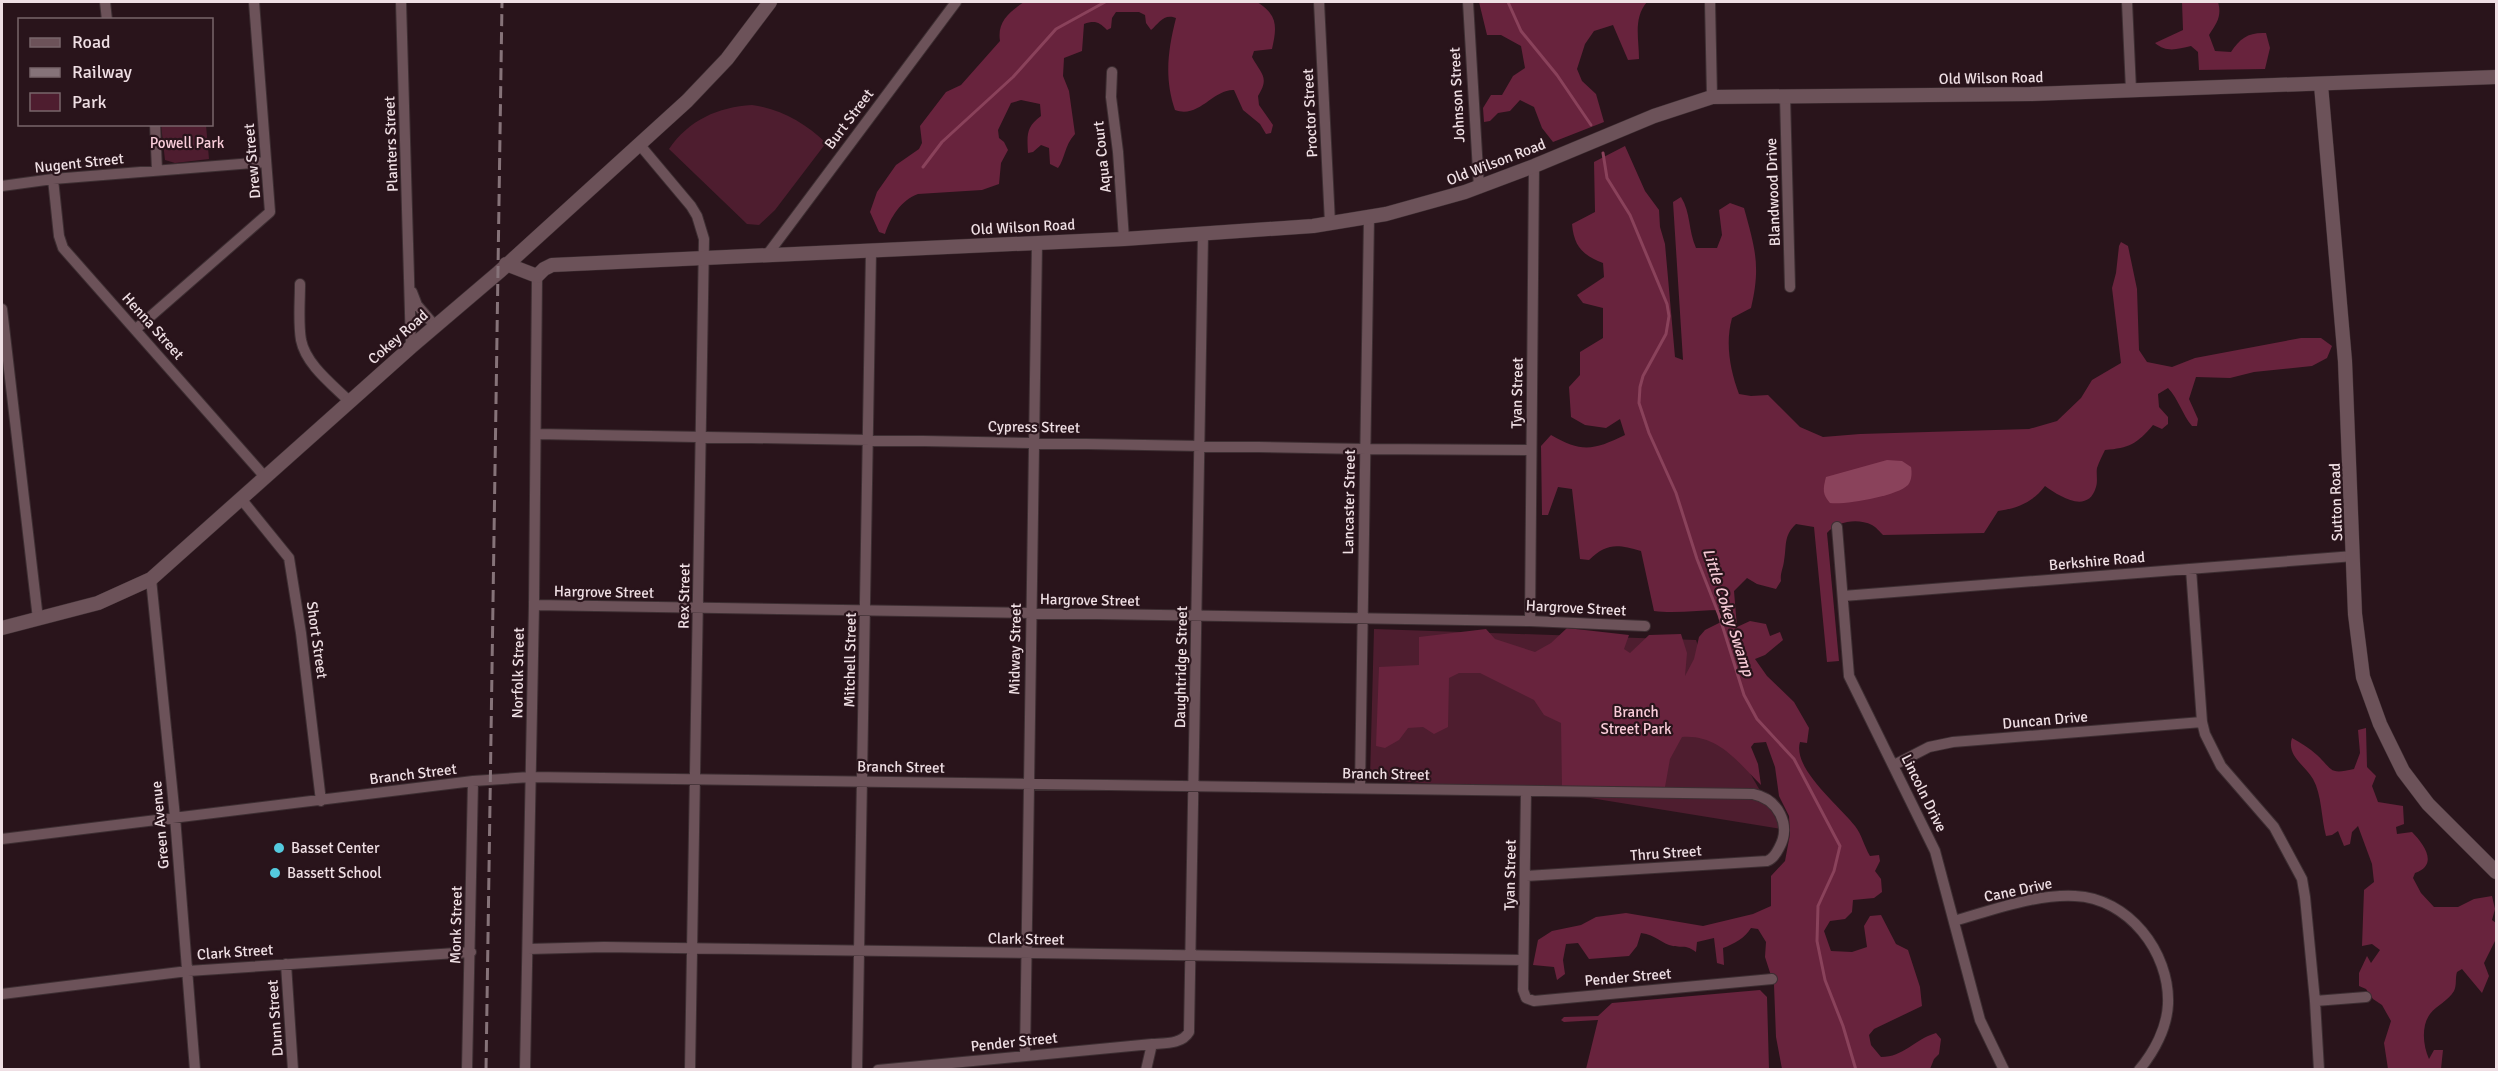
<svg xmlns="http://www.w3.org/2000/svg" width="2498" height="1071" font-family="Signika,sans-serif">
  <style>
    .green { fill: #4e1d2f }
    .forest { fill: #68233d }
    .water { fill: #8a425b }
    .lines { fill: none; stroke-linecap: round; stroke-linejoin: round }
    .stream { stroke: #8a425b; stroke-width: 3 }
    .minor-casing { stroke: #3d2e32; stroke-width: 12 }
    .tertiary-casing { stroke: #3d2e32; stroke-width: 15 }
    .minor { stroke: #6c5259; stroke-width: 10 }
    .tertiary { stroke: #6c5259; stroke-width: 14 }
    .rail { stroke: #867379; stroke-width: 3; stroke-dasharray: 12 6; stroke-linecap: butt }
    .poi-dot { fill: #54cade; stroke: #29141b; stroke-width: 2 }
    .labels { text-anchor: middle; stroke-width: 4.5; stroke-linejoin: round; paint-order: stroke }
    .street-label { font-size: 15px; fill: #efdfe4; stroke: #29141b }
    .park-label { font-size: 15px; fill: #facdda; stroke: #29141b }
    .poi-label { font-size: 15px; fill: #efdfe4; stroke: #29141b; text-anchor: start }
    .water-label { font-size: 16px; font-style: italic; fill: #f5c9d5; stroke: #29141b }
  </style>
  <rect width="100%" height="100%" fill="#29141b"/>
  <path class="green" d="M752,105C781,109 805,123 826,143L775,210L759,225L747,224L669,149C689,120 718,107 752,105Z
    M161,125H206L209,159L175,163L165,160Z
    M1374,629L1696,640L1727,733L1782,829L1516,786L1484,789L1370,778Z"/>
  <path class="forest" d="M1024,2H1257C1278,15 1277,27 1272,49L1254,51L1252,57C1261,74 1270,77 1258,96L1259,105L1273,125L1271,133L1266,134L1260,124L1243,110L1234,90C1213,89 1199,119 1175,110C1164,78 1168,50 1176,18C1164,13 1159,23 1151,30L1146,23L1145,15L1139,12H1116L1112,18L1111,28L1107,30C1099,22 1095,20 1084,24L1082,51L1064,58L1063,76L1069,91L1075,134C1064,146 1065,159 1058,168L1050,164L1049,148L1041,145L1033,152L1028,153C1027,135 1026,127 1041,116L1040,104L1021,100L1011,103L998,130L999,138L1004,142L1008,150L1001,163L999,184L982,190L918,194C901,200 890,218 885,234L879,232L870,212L877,192L896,165L919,149L922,143L920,126L946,92L961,85L1000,41C997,22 1009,12 1024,2Z
    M1479,2H1647C1633,18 1639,39 1639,59L1628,60L1613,25L1594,31L1585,44L1577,69L1582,81L1596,94L1604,122L1553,142L1542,128L1534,107L1520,100L1510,111L1498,113L1490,121L1484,122L1483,108L1491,95H1502L1513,76L1525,68L1521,46L1501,35H1487Z
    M2182,2H2218C2222,16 2217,23 2209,35L2215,51L2231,52C2240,38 2249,32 2266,33L2270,48L2265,69L2199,70L2198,52L2191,46C2177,49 2167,53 2155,43L2183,30Z
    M1625,146L1645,191L1659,210L1660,227L1665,244L1675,357L1683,360L1673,202L1681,197C1691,213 1688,230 1696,248H1717L1722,235L1719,210L1730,203L1744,208C1755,248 1761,266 1751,308L1732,318C1725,343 1730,370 1739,394L1751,396L1768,395L1800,427L1823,437L1860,434L2029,429L2057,421L2081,398L2092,380L2121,363L2112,288L2116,273L2119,246L2121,242L2128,246L2137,289L2139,350L2147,362L2172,367L2195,358L2301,338H2321L2332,346L2327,358L2312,366L2254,372L2230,378L2196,377L2189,399L2198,419L2197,426H2192C2182,414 2179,400 2168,388L2158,394L2159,407L2168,417V424L2162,429L2153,425C2137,444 2129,448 2105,450C2102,456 2099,462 2097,468C2096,474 2098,481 2096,487C2088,515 2059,496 2045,486C2033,502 2018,508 1998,511L1984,533L1883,535C1880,532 1876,527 1872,525C1858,518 1837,521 1827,533L1839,661L1827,662L1814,527L1796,524C1783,536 1787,546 1784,561C1783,569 1780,573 1781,581L1776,589L1757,584L1747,578L1734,591L1737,627L1750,621L1766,624L1770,636L1780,632L1783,640L1765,655L1755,659L1767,676L1794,702L1809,728L1807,743L1800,742C1792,769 1841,807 1855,826C1862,835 1864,846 1870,856L1879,855L1880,861L1875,871L1881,879L1882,892L1874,898L1853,900L1852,912L1845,919L1830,921L1824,931L1831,951L1852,952L1867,947L1864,926L1870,916L1881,915L1896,944L1908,950L1920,987L1922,1006L1874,1029L1869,1035L1871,1045L1881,1057C1904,1057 1913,1040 1936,1033L1941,1039L1939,1054L1934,1059L1930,1069H1782L1776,1037L1774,985L1765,957L1766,942L1758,929L1751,928C1745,938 1734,944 1723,948L1724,965L1717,963L1714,938L1697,942L1696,952C1685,944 1684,948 1673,946C1662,944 1656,935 1641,933L1637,946L1629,956L1589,959L1578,943L1566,944L1563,960L1565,974L1557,980L1554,967L1533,965L1538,940L1552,931L1581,925L1596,917L1626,913L1703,926L1753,914L1771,906V876L1785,861L1790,834L1789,816L1779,796L1775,767L1766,742L1754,743L1751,747L1758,764L1761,785C1738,762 1718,734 1682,737L1670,759L1665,787L1562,786L1561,723L1544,715L1534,700L1480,673H1459L1449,678L1448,727L1434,734L1423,727L1408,728L1399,740L1385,748L1376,746L1379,667L1419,665V637L1486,629L1495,639L1535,652L1551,643L1567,628L1629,635L1624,649L1630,653L1649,635L1681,634L1687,653L1685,676L1694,659L1699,637L1705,630L1723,621L1722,610C1700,610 1674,614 1654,611L1641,551C1618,545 1608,542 1589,560L1580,559L1572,489L1558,487L1548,515H1542L1541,446L1551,435C1582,453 1594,450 1625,435L1620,419L1606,428L1585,425L1571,417L1569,387L1580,375V352L1603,338V308L1583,303L1577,295L1604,277L1603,263C1582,255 1574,246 1572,224L1595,212L1594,162Z
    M2366,728L2367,767L2376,776L2372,786L2378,802L2403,806L2404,824L2396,827L2397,834L2412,832C2424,844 2439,865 2415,873L2413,878L2421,893L2434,907H2458L2474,899L2492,896L2495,909L2492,920L2496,923V939L2484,963L2489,976L2482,993L2462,969L2457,972C2455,978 2457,985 2454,991C2448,1001 2437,1005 2430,1014C2421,1026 2423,1046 2429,1059L2434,1050H2443L2441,1069H2388L2384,1043L2391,1021L2382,1005L2373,999L2366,989L2359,986V973L2367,956L2371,963L2380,950L2372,944L2362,946L2364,890L2374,882L2372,864L2358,826L2352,832L2350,844L2344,846L2338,831L2332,835L2326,836C2321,818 2322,795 2313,779C2306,766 2286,756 2292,738C2301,743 2309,748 2317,755C2333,770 2329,775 2354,769L2360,753L2358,730Z
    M1760,990L1767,997L1769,1069H1586L1598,1020L1564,1022L1561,1020L1564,1017L1598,1016L1612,1003Z"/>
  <path class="water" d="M1887,460L1902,461L1911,467C1912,472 1912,480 1908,485C1897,496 1846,505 1830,503C1822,494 1823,489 1826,477Z"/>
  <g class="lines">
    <path class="stream" d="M1508,2L1521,31L1557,75L1591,125
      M1603,153L1607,178L1630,215L1667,304L1669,316L1666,334L1643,376L1640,387L1639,403L1649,433L1676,493L1697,559L1719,615L1744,695L1757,719L1794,759L1840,846L1834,871L1818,906L1817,941L1825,980L1843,1026L1856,1070
      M923,167L942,142L1013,77L1056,29L1105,2"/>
    <defs>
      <path id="minor" d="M105,2L107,20
        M401,2L411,347
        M1319,2L1330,223
        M1468,2L1479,188
        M1710,2L1712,97
        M2127,2L2131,90
        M1112,72L1111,97L1118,152L1124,239
        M1785,96L1790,287
        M155,124L157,170
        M639,144L691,206L697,216L704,239L690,1070
        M53,179L59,236L63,248L265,477
        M2,186L53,179L266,162
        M767,255L956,2
        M300,284C300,302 298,322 301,340C306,365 333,385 350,402
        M412,292L417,305L435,326
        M2,309L38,619
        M136,329L270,212L254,2
        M536,434L1365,449L1531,450
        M242,500L289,558L301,633L321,801
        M1837,527L1849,676L1935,851L1980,1020L2004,1070
        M2191,569L2202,722L2205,734L2221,766L2274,827L2302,879L2305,897L2315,1001L2319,1070
        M151,579L175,817L195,1070
        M1843,596L2354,556
        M534,605L1530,621L1645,626
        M1530,621L1534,166
        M1894,765L1929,747L1953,742L2202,722
        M1360,788L1369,217
        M1526,791L1523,990L1526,998L1534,1001L1772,979
        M2,839L473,781L530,777L1753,794C1778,799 1792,825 1779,848C1776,854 1773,859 1767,861L1526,876
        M1954,921C1993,910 2035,894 2075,896C2128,898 2170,952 2168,1004C2167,1028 2154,1052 2139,1070
        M528,949L604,947L1523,960
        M286,964L293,1070
        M2,994L188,971L471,952
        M2315,1001L2366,997
        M1025,1056L1037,243
        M467,1070L473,781
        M525,1070L534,605L537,276
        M857,1070L871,251
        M878,1070L1152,1044
        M1146,1070L1152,1044C1166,1043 1182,1044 1189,1032L1203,235"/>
      <path id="tertiary" d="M2321,85L2345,361L2355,614L2363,677L2380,724L2403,771L2428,804L2496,872
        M506,264L537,276L544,269L552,265L1124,239L1313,226L1386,214L1465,192L1534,166L1654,116L1712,97L2031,94L2496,77
        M2,628L98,603L151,579L411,347L499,272L687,101L727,59L770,2"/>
    </defs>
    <use href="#minor" class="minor-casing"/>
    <use href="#tertiary" class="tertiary-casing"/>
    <use href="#minor" class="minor"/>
    <use href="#tertiary" class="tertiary"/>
    <path class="rail" d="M486,1070L502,2"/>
  </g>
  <g class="poi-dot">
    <circle cx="279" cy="848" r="6"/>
    <circle cx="275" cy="873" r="6"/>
  </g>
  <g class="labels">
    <g class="street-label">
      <text transform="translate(1991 78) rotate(-1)" y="5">Old Wilson Road</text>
      <text transform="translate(1457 95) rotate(-93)" y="5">Johnson Street</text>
      <text transform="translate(1310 113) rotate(-93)" y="5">Proctor Street</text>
      <text transform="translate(849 119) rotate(-53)" y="5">Burt Street</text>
      <text transform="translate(391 144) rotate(-92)" y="5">Planters Street</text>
      <text transform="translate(1102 157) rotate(-96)" y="5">Aqua Court</text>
      <text transform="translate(252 161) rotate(-95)" y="5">Drew Street</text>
      <text transform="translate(1496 162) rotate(-21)" y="5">Old Wilson Road</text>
      <text transform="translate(79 163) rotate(-6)" y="5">Nugent Street</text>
      <text transform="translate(1773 192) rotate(-92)" y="5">Blandwood Drive</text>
      <text transform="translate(1023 227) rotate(-3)" y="5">Old Wilson Road</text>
      <text transform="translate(153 326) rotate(48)" y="5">Henna Street</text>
      <text transform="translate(398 337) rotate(-41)" y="5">Cokey Road</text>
      <text transform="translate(1517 393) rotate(-89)" y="5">Tyan Street</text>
      <text transform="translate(1034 427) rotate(1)" y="5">Cypress Street</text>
      <text transform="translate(1349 502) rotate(-89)" y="5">Lancaster Street</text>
      <text transform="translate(2336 502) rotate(-92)" y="5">Sutton Road</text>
      <text transform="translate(2097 561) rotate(-5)" y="5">Berkshire Road</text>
      <text transform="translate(604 592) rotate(1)" y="5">Hargrove Street</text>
      <text transform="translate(684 596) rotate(-89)" y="5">Rex Street</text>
      <text transform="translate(1090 600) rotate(1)" y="5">Hargrove Street</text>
      <text transform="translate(1576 608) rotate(3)" y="5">Hargrove Street</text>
      <text transform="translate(317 640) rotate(82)" y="5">Short Street</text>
      <text transform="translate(1015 649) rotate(-89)" y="5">Midway Street</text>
      <text transform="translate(850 660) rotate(-89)" y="5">Mitchell Street</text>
      <text transform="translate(1181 667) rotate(-89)" y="5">Daughtridge Street</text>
      <text transform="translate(518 673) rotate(-89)" y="5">Norfolk Street</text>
      <text transform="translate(2045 720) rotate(-5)" y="5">Duncan Drive</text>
      <text transform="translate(901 767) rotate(1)" y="5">Branch Street</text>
      <text transform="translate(413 774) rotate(-7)" y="5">Branch Street</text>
      <text transform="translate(1386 774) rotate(1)" y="5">Branch Street</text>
      <text transform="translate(1924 793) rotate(64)" y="5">Lincoln Drive</text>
      <text transform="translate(160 825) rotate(-95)" y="5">Green Avenue</text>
      <text transform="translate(1666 853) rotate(-4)" y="5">Thru Street</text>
      <text transform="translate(1510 875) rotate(-89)" y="5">Tyan Street</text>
      <text transform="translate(2018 890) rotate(-12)" y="5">Cane Drive</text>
      <text transform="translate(456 925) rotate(-89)" y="5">Monk Street</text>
      <text transform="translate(1026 939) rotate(1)" y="5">Clark Street</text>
      <text transform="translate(235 952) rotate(-4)" y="5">Clark Street</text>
      <text transform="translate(1628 977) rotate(-5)" y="5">Pender Street</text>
      <text transform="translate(275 1018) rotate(-94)" y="5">Dunn Street</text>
      <text transform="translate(1014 1042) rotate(-6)" y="5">Pender Street</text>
    </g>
    <g class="park-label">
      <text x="187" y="148">Powell Park</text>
      <text x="1636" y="717">Branch<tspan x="1636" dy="17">Street Park</tspan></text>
    </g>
    <g class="poi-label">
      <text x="291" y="853">Basset Center</text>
      <text x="287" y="878">Bassett School</text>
    </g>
    <g class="water-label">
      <text transform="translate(1729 612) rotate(72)" y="6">Little Cokey Swamp</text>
    </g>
  </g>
  <rect width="2498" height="1071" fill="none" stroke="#efdfe4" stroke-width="6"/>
  <rect x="18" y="18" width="195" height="108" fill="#29141b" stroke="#78656b" stroke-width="1.5"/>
  <rect x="30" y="38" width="30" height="9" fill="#6c5259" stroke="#78656b" stroke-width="1.5"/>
  <text x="72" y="48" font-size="18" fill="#efdfe4">Road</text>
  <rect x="30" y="68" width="30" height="9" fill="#867379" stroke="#78656b" stroke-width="1.5"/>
  <text x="72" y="78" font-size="18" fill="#efdfe4">Railway</text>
  <rect x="30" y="93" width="30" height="18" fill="#4e1d2f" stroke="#78656b" stroke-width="1.5"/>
  <text x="72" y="108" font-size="18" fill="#efdfe4">Park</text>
</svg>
